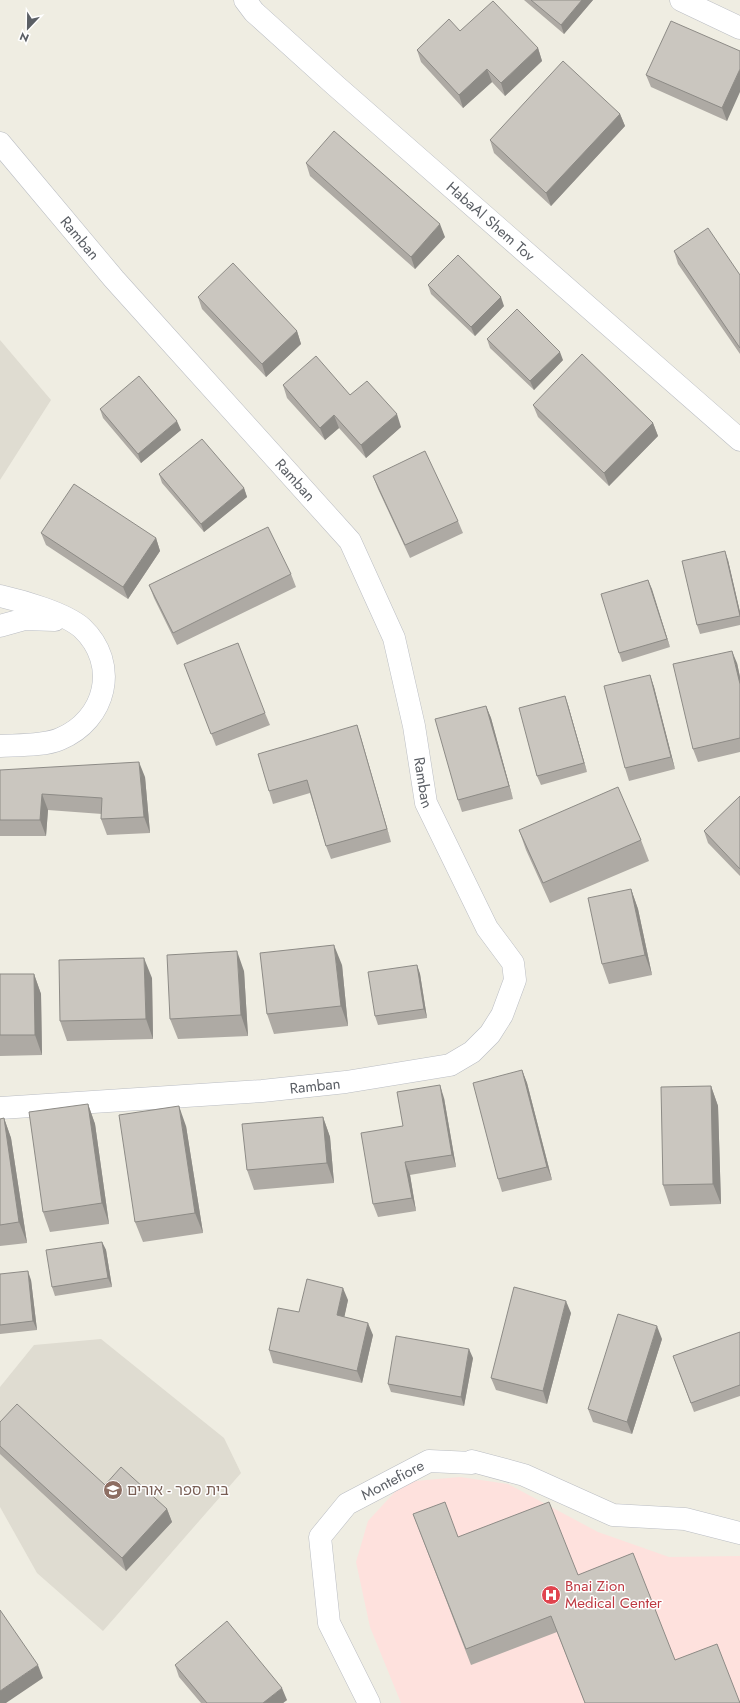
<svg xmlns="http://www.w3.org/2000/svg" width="740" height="1703" font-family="Jost,'Noto Sans Hebrew',sans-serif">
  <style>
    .education { fill: #dfdcd1 }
    .medical { fill: #fee1dd }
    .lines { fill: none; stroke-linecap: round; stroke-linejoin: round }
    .minor-casing { stroke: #babdc3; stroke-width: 23 }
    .minor { stroke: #fff; stroke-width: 22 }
    .wall { fill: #aeaaa4 }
    .shaded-wall { fill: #8d8b86 }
    .building { fill: #cac6bf; stroke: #8d8b86 }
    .labels { text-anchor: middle; stroke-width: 3; stroke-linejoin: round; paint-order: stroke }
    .street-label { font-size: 15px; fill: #5b5f65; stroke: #fff }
    .education-label { font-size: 15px; fill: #785e54; stroke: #fff; text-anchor: start }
    .health-label { font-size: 15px; fill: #be3a42; stroke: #fff; text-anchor: start }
  </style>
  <rect width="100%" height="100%" fill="#efede2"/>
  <path class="education" d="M0,340L51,400L0,480Z
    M101,1339L224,1438L241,1473L103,1631L37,1573L0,1507V1387L34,1345Z"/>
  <path class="medical" d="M460,1477L508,1484L598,1532L669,1557L740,1556V1703H401L370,1627L356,1562L368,1521L404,1482Z"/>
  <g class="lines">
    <defs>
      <g id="minor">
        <path id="s1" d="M245,0L254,12L336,86L740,440"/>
        <path d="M681,0L740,28"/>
        <path id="s2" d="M0,143L114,279L350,541L394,638L414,726L426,803L487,928L513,963L515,980L502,1015L490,1034L472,1052L450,1065L346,1082L262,1091L0,1108"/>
        <path d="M0,596C22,601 65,613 82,628C120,664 106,720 60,739C44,746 18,745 0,746"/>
        <path d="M0,626L25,619L55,620"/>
        <path id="s3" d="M369,1703L329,1623L320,1537L347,1504L429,1461L472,1463V1461L524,1475L613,1515L685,1519L740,1533"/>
      </g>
    </defs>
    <use href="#minor" class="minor-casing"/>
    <use href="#minor" class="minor"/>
  </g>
  <path class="wall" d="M524,0H593L564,34Z
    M460,31L538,48L542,61L505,96L492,82L463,108L421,62L417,50Z
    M740,51L727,121L651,87L646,75Z
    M620,114L625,126L551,206L494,153L490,140Z
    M306,163L445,237L415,269L310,176Z
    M674,251L740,275V354L678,264Z
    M428,285L504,306L475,336L431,294Z
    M198,297L297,331L301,344L266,377L202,309Z
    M487,339L563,360L534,390L490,348Z
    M283,385L350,395L401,427L366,458L339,428L325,440L287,398Z
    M533,405L653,423L658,436L609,486L538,417Z
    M100,409L181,430L141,463L103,418Z
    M159,474L244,488L247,497L204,532L162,483Z
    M373,476L458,521L463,533L410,558L378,489Z
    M41,533L156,538L160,551L128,599L46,545Z
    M728,560L740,612V625L700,634L697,625Z
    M291,574L296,587L177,645L154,598L149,585Z
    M648,580L670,647L622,662L619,653Z
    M737,663L740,677V752L698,762L693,749Z
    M184,664L265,713L270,725L216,746Z
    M650,675L654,687L675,769L629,781L625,768Z
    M565,696L568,705L587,772L541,785L537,776Z
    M486,706L491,718L513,799L462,812L458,800Z
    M357,725L361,738L391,842L331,859L326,846L310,793L273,804L269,791Z
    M0,770L145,777L150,833L107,835L101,819L102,814L48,810L46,836H0Z
    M740,796V876L708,843L704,831Z
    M519,830L641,840L649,861L550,903L526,850Z
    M631,889L638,909L652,975L609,984L602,964Z
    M342,965L348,1026L274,1034L267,1014Z
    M417,965L420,974L427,1018L378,1025L375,1016Z
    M244,971L248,1036L178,1039L170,1019Z
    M0,974H34L41,994L42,1055L0,1056Z
    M152,978L153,1039L67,1041L60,1021Z
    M522,1070L527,1083L552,1180L502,1192L498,1179Z
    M711,1086L718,1106L721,1204L670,1206L663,1185Z
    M444,1098L456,1167L410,1175L416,1211L378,1217L373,1204L403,1126Z
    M88,1104L95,1124L109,1224L50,1232L43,1212Z
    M323,1117L330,1137L334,1183L254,1190L247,1170Z
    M4,1118L11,1138L27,1243L0,1246V1119Z
    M186,1126L203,1233L143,1242L135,1222Z
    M102,1242L106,1250L112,1287L55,1296L52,1287Z
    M0,1274L31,1280L37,1330L0,1334Z
    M348,1300L344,1317L373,1335L362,1383L273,1363L269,1350L299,1312Z
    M571,1313L547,1404L496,1390L491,1378Z
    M740,1332V1396L694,1412L673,1356Z
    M662,1339L632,1434L593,1422L588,1409Z
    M473,1358L464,1406L391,1392L388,1384Z
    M0,1422L105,1485L167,1509L172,1522L126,1571L0,1454Z
    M413,1514L458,1537L578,1575L675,1660L740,1703H585L557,1632L471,1665Z
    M175,1665L287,1700L283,1703H201L179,1677Z"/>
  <path class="shaded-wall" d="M582,0H593L564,34L561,25Z
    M538,48L542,61L505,96L501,83Z
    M487,69L492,82L463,108L459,95Z
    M740,69V92L727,121L722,108Z
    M620,114L625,126L551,206L546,193Z
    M440,224L445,237L415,269L411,257Z
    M501,297L504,306L475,336L471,327Z
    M297,331L301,344L266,377L262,364Z
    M560,352L563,360L534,390L530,381Z
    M397,414L401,427L366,458L361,445Z
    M334,415L339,428L325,440L320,428Z
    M177,421L181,430L141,463L138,454Z
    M653,423L658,436L609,486L604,473Z
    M244,488L247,497L204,532L201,524Z
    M156,538L160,551L128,599L123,587Z
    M725,551L728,560L740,612V617Z
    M648,580L652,589L670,647L667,639Z
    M732,651L737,663L740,677V684Z
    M650,675L654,687L675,769L671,757Z
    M565,696L568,705L587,772L584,763Z
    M486,706L491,718L513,799L509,786Z
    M357,725L361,738L391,842L387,829Z
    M139,762L145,777L150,833L144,817Z
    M42,794L48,810L46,836L40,820Z
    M631,889L638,909L652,975L645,955Z
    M334,945L342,965L348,1026L341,1006Z
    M237,951L244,971L248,1036L241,1015Z
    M144,958L152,978L153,1039L146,1019Z
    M417,965L420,974L427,1018L424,1009Z
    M34,974L41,994L42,1055L35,1035Z
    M522,1070L527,1083L552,1180L547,1167Z
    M440,1085L444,1098L456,1167L452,1155Z
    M711,1086L718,1106L721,1204L713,1184Z
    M88,1104L95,1124L109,1224L102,1203Z
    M179,1106L186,1126L203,1233L195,1213Z
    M323,1117L330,1137L334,1183L327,1163Z
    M4,1118L11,1138L27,1243L19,1222Z
    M405,1162L410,1175L416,1211L412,1198Z
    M102,1242L106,1250L112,1287L108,1278Z
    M28,1271L31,1280L37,1330L33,1321Z
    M343,1288L348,1300L342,1328L337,1315Z
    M566,1301L571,1313L547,1404L543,1391Z
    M368,1323L373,1335L362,1383L357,1371Z
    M657,1326L662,1339L632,1434L627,1422Z
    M469,1349L473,1358L464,1406L461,1397Z
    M167,1509L172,1522L126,1571L122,1558Z
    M38,1665L43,1678L6,1703H0V1691Z
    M282,1688L287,1700L283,1703H263Z"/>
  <path class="building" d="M531,0H582L561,25Z
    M493,1L538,48L501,83L487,69L459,95L417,50L449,19L460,31Z
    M671,21L740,51V69L722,108L646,75Z
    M563,61L620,114L546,193L490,140Z
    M334,131L440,224L411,257L306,163Z
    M708,228L740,275V348L674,251Z
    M458,255L501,297L471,327L428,285Z
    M233,263L297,331L262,364L198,297Z
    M517,309L560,352L530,381L487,339Z
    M582,354L653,423L604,473L533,405Z
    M316,356L350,395L367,381L397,414L361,445L334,415L320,428L283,385Z
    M139,376L177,421L138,454L100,409Z
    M202,439L244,488L201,524L159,474Z
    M425,451L458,521L405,545L373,476Z
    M74,484L156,538L123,587L41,533Z
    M268,527L291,574L173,633L149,585Z
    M725,551L740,616L697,625L682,561Z
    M648,580L667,639L619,653L601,594Z
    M238,643L265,713L211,734L184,664Z
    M732,651L740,684V738L693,749L673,664Z
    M650,675L671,757L625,768L604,686Z
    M565,696L584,763L537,776L519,708Z
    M486,706L509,786L458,800L435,719Z
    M357,725L387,829L326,846L307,780L269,791L258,754Z
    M139,762L144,817L101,819L102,798L42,794L40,820H0V770Z
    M618,787L641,840L543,883L519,830Z
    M740,796V869L704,831Z
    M631,889L645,955L602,964L588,898Z
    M334,945L341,1006L267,1014L260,953Z
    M237,951L241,1015L170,1019L167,955Z
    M144,958L146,1019L60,1021L59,960Z
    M417,965L424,1009L375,1016L368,972Z
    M0,974H34L35,1035H0Z
    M522,1070L547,1167L498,1179L473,1083Z
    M440,1085L452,1155L405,1162L412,1198L373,1204L361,1133L403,1126L397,1092Z
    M711,1086L713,1184L663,1185L661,1087Z
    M88,1104L102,1203L43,1212L29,1112Z
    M179,1106L195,1213L135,1222L119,1115Z
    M323,1117L327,1163L247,1170L242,1124Z
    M4,1118L19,1222L0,1225V1119Z
    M102,1242L108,1278L52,1287L46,1250Z
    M28,1271L33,1321L0,1325V1274Z
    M307,1279L343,1288L337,1315L368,1323L357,1371L269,1350L278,1308L299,1312Z
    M514,1287L566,1301L543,1391L491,1378Z
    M618,1314L657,1326L627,1422L588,1409Z
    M740,1332V1385L691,1403L673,1356Z
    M396,1336L469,1349L461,1397L388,1384Z
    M17,1404L105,1485L121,1467L167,1509L122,1558L0,1446V1422Z
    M445,1502L458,1537L549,1502L578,1575L633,1553L675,1660L717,1644L740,1703H585L551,1616L466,1649L413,1514Z
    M0,1610L38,1665L0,1691Z
    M227,1621L282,1688L263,1703H207L175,1665Z"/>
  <defs>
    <symbol id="school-disc" viewBox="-11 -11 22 22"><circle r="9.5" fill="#8d6e63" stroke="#fff"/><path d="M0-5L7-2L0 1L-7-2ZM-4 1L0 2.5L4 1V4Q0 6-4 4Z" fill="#fff"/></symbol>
    <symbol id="hospital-disc" viewBox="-11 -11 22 22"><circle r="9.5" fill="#e0444e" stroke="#fff"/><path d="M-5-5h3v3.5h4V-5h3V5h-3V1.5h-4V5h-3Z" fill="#fff"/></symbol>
  </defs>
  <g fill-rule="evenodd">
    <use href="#school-disc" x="102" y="1479" width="22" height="22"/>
    <use href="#hospital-disc" x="540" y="1584" width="22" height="22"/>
  </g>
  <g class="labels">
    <g class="street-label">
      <text dy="5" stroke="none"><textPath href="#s1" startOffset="331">HabaAl Shem Tov</textPath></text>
      <text dy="5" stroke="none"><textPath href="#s2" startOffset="124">Ramban</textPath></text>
      <text dy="5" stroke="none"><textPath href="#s2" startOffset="448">Ramban</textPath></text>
      <text dy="5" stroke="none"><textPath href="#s2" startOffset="784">Ramban</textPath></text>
      <text transform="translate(315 1086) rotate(-6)" y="5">Ramban</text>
      <text dy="5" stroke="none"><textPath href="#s3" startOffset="270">Montefiore</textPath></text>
    </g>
    <g class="education-label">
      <text x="127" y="1495">בית ספר - אורים</text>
    </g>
    <g class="health-label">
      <text x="565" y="1591">Bnai Zion<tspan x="565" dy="17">Medical Center</tspan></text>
    </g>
  </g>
  <g transform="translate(28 28) rotate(202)" stroke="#ffffff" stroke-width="3" paint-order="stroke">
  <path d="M0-3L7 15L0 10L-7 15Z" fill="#5b5f65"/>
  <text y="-6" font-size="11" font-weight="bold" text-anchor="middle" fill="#5b5f65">N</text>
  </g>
</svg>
